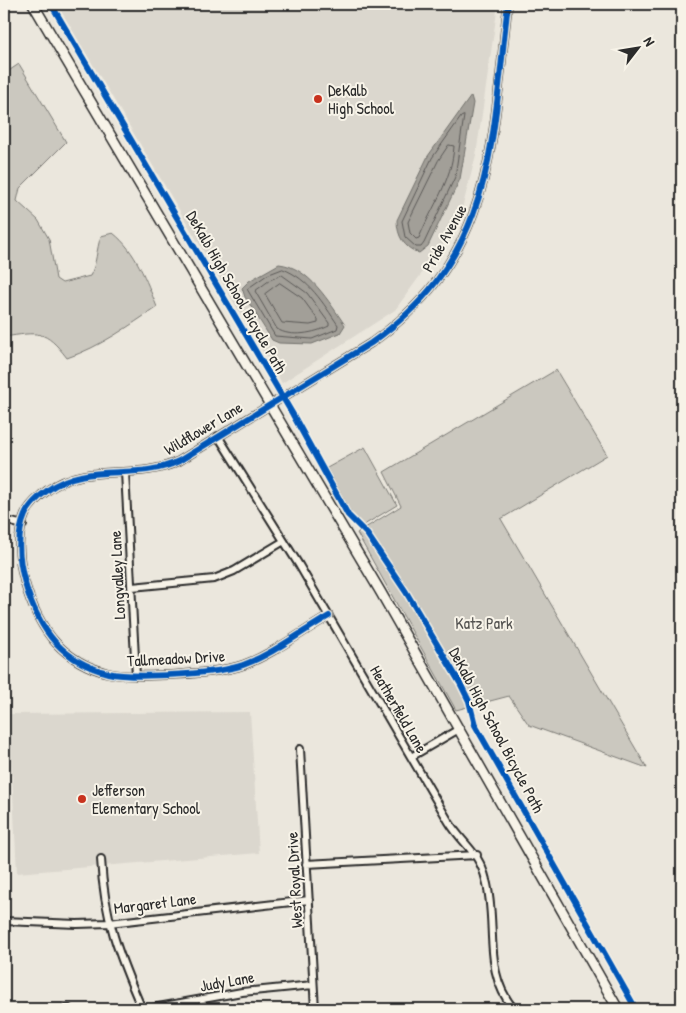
<svg xmlns="http://www.w3.org/2000/svg" width="686" height="1013" font-family="'Patrick Hand',sans-serif">
  <style>
    .built { fill: #dbd7ce }
    .green { fill: #cbc8bf; stroke: #7b7a75 }
    .water { fill: #a29f98; stroke: #72716c }
    .lines { fill: none; stroke-linecap: round; stroke-linejoin: round }
    .shore { stroke: #5b5957; stroke-width: 1 }
    .street-casing { stroke: #2b2b2b; stroke-width: 10 }
    .secondary-casing { stroke: #2b2b2b; stroke-width: 12 }
    .street { stroke: #f7f3e8; stroke-width: 6 }
    .secondary { stroke: #f7f3e8; stroke-width: 9 }
    .cycleway-casing { stroke: #f7f3e8; stroke-width: 9 }
    .cycleway { stroke: #0057b8; stroke-width: 6 }
    .poi-dot { fill: #c8321e; stroke: #f7f3e8; stroke-width: 2 }
    .labels { text-anchor: middle; stroke-width: 4; stroke-linejoin: round; paint-order: stroke }
    .poi-label { font-size: 16px; fill: #2b2b2b; stroke: #f7f3e8; text-anchor: start }
    .street-label { font-size: 16px; fill: #2b2b2b; stroke: #f7f3e8 }
    .park-label { font-size: 16px; fill: #535250; stroke: #f7f3e8 }
  </style>
  <rect width="100%" height="100%" fill="#ebe7dd"/>
  <filter id="ink" filterUnits="userSpaceOnUse"><feTurbulence type="fractalNoise" baseFrequency=".02" numOctaves="2"/><feDisplacementMap in="SourceGraphic" scale="10" xChannelSelector="R" yChannelSelector="G"/><feConvolveMatrix kernelMatrix="1 2 1 2 8 2 1 2 1" color-interpolation-filters="sRGB"/></filter>
  <g filter="url(#ink)">
    <path class="built" d="M57,4H498L476,155L458,224L395,310L282,383Z
      M250,712L259,853L17,873L9,714Z"/>
    <path class="green" d="M19,64L66,142L20,188L17,201L38,220L49,239L56,279L62,283L90,276C97,264 96,250 101,236L113,233C136,251 146,280 157,307C129,326 100,347 67,358C45,329 38,332 4,337V74Z
      M556,370L607,455L501,519L647,768L529,725L509,696L456,710L357,533L401,506L384,472Z
      M365,447L397,505L364,525L356,521L327,468Z"/>
    <path class="water" d="M471,96L473,103L460,179L428,246L419,253C404,248 397,236 397,220L428,156Z
      M279,264C309,267 329,302 345,325L340,333L312,344L279,343L272,340L245,297L242,288L249,281Z"/>
    <g class="lines">
      <path class="shore" d="M464,116L455,177L424,243L421,247H416L405,237L402,221L432,158L461,117Z
        M449,145L454,146C452,181 432,206 419,238L416,239L410,233L408,222L438,161Z
        M283,269C309,279 323,303 338,325L337,329L312,339L275,336L247,289L267,275Z
        M282,275L307,293L329,323V326C315,333 291,338 277,329L255,291L270,280Z
        M280,283L302,298L318,320V323L310,325L282,323L265,294Z"/>
      <defs>
        <path id="street" d="M218,436L299,565L449,822C463,845 479,851 486,880C498,924 482,972 514,1009
          M125,472L136,676
          M4,520L23,525
          M132,587L214,579L234,571L284,541
          M329,616C301,632 273,654 243,665C218,674 133,679 108,673C88,668 70,658 56,643C30,615 9,552 25,515C29,506 39,496 48,490C88,461 135,482 179,461L371,343C497,254 491,142 508,4
          M300,749L315,1009
          M411,757L459,729
          M101,859C104,918 119,956 142,1009
          M306,864L477,855
          M4,921L77,924L109,923L309,900
          M24,1009H69
          M147,1009L242,992L313,985"/>
        <path id="secondary" d="M33,4L380,591L618,1009"/>
      </defs>
      <use href="#street" class="street-casing"/>
      <use href="#secondary" class="secondary-casing"/>
      <use href="#street" class="street"/>
      <use href="#secondary" class="secondary"/>
      <defs>
        <path id="cycleway" d="M51,4L292,413L348,515L367,534L406,592L460,683L469,701L475,725L636,1009
          M329,616C301,632 273,654 243,665C218,674 133,679 108,673C88,668 70,658 56,643C30,615 9,552 25,515C29,506 39,496 48,490C88,461 135,482 179,461L371,343C497,254 491,142 508,4"/>
      </defs>
      <use href="#cycleway" class="cycleway-casing"/>
      <use href="#cycleway" class="cycleway"/>
    </g>
  </g>
  <g class="poi-dot">
    <circle cx="318" cy="99" r="5"/>
    <circle cx="82" cy="799" r="5"/>
  </g>
  <g class="labels">
    <g class="poi-label">
      <text x="328" y="96">DeKalb<tspan x="328" dy="18">High School</tspan></text>
      <text x="92" y="796">Jefferson<tspan x="92" dy="18">Elementary School</tspan></text>
    </g>
    <g class="street-label">
      <text transform="translate(444 238) rotate(-61)" y="6">Pride Avenue</text>
      <text transform="translate(237 292) rotate(60)" y="6">DeKalb High School Bicycle Path</text>
      <text transform="translate(203 428) rotate(-31)" y="6">Wildflower Lane</text>
      <text transform="translate(117 575) rotate(-93)" y="6">Longvalley Lane</text>
      <text transform="translate(176 658) rotate(-3)" y="6">Tallmeadow Drive</text>
      <text transform="translate(399 709) rotate(60)" y="6">Heatherfield Lane</text>
      <text transform="translate(497 730) rotate(62)" y="6">DeKalb High School Bicycle Path</text>
      <text transform="translate(294 880) rotate(-93)" y="6">West Royal Drive</text>
      <text transform="translate(155 903) rotate(-7)" y="6">Margaret Lane</text>
      <text transform="translate(227 981) rotate(-10)" y="6">Judy Lane</text>
    </g>
    <g class="park-label">
      <text x="484" y="629">Katz Park</text>
    </g>
  </g>
  <rect width="686" height="1013" fill="none" stroke="#f7f3e8" stroke-width="20"/>
  <rect x="10" y="10" width="666" height="993" fill="none" stroke="#2b2b2b" stroke-width="2" filter="url(#ink)"/>
  <g transform="translate(638 48) rotate(59)" stroke="#f7f3e8" stroke-width="4" paint-order="stroke">
  <path d="M0-4L9 19L0 12L-9 19Z" fill="#2b2b2b"/>
  <text y="-8" font-size="14" font-weight="bold" text-anchor="middle" fill="#2b2b2b">N</text>
  </g>
</svg>
